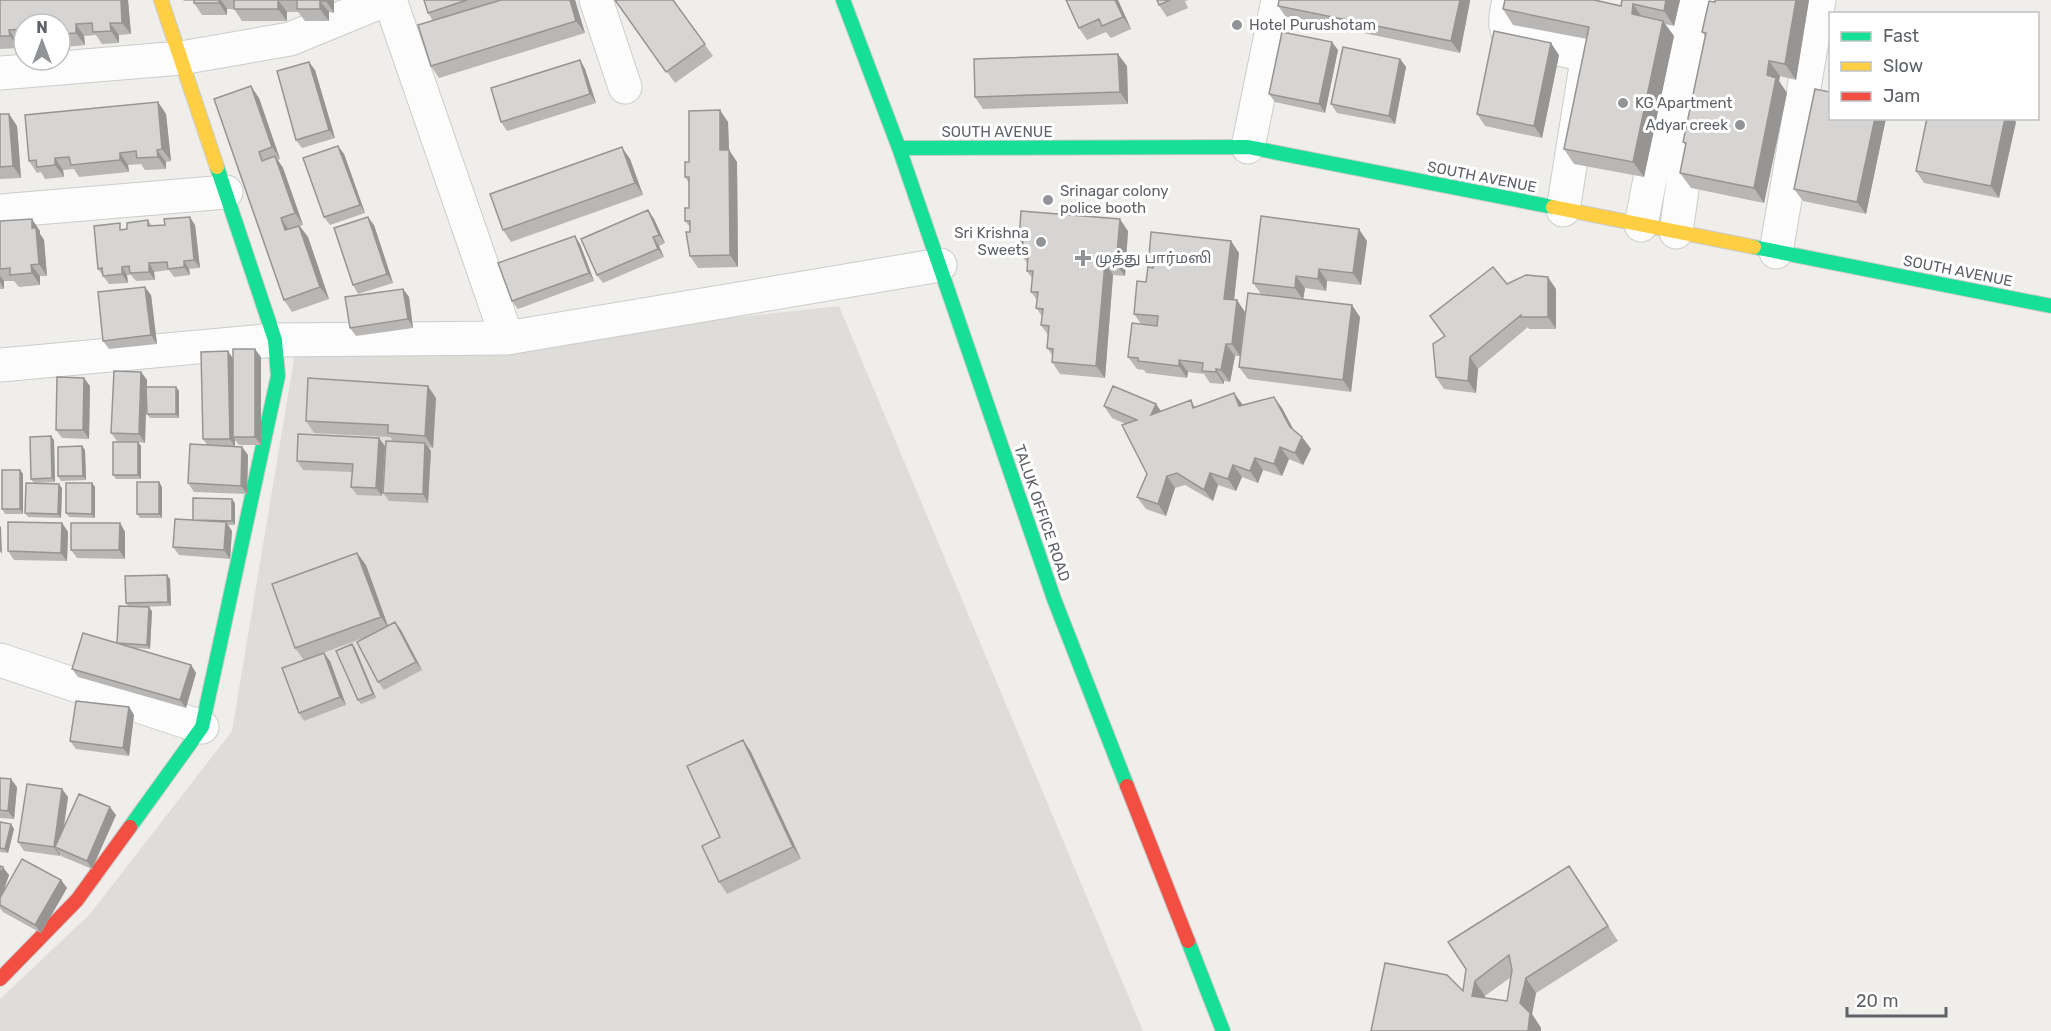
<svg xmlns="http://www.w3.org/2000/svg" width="2051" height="1031" font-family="Rubik,'Noto Sans Tamil',sans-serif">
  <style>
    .industrial { fill: #dfddda }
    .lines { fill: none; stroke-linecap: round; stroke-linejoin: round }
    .street-casing { stroke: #cbcccc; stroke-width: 35 }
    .fast-casing { stroke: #cacacb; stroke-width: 16 }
    .slow-casing { stroke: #cacacb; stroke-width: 16 }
    .jam-casing { stroke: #cacacb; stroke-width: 16 }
    .street { stroke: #fdfcfc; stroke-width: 33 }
    .fast { stroke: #16e098; stroke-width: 14 }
    .slow { stroke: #ffcf43; stroke-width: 14 }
    .jam { stroke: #f24e42; stroke-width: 14 }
    .wall { fill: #b8b7b5; fill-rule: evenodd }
    .shaded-wall { fill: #969594 }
    .building { fill: #d6d5d3; stroke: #969594; stroke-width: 1.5; fill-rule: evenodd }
    .poi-dot { fill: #919496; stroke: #fff; stroke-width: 2 }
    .labels { text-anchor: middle; stroke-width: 6; stroke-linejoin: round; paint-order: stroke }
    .poi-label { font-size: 15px; fill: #5f6368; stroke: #fff; text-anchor: start }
    .street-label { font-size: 15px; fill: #5f6368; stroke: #fff }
  </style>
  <rect width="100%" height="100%" fill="#efeeea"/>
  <path class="industrial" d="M839,306L1143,1031H0V999L90,914L232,731L296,347L475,346Z"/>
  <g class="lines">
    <defs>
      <path id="street" d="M390,0L507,338
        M596,0L625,87
        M1509,0C1506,16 1501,29 1515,41L1579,53L1586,66L1563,210
        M0,73L181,58L290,39L385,0
        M1248,147L1278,0
        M0,211L226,192
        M1641,225L1685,0
        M1676,232L1709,0
        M1776,252L1819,0
        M0,365L275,340L507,338L940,265
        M0,660L202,727"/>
      <path id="fast" d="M843,0L899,148L1054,599L1127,786
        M899,148L1248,147L1553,207
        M1754,247L2051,306
        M130,827L202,727L278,376L275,340L217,167
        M1188,941L1223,1031"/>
      <path id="slow" d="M161,0L217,167
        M1553,207L1754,247"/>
      <path id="jam" d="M1127,786L1188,941
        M0,979L77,900L130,827"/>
    </defs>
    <use href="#street" class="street-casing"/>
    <use href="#fast" class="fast-casing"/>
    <use href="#slow" class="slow-casing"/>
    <use href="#jam" class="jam-casing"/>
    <use href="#street" class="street"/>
    <use href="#fast" class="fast"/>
    <use href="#slow" class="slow"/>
    <use href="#jam" class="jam"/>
  </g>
  <path class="wall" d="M0,0H128L131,34L119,35V43L102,44L96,35L84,36L85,45L66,47L60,39V24H24V41L17,42L18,48L0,49Z
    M183,0H334V13L329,12V21H305L298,12H287V21H242L234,9H227V15H202L194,3V1H184Z
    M424,0H575L585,33L439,78L431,66L433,21L428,13Z
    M615,0H673L713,56L675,83Z
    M1066,0H1119H1118L1131,29L1111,38L1106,32L1087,40L1079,28Z
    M1157,0H1189L1185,1L1188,8L1167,17L1159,5Z
    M1279,0H1470V1L1460,53L1286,17L1278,6Z
    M1505,0H1598L1621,6L1680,0L1674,26L1665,24L1674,36L1644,177L1574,164L1564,149L1587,39L1513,25L1503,9Z
    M1715,0H1809L1796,80L1780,76L1779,81L1787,93L1764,203L1691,188L1680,173L1686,146L1683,142L1705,36L1702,32Z
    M1338,50L1325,113L1275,102L1269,94Z
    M1559,55L1542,138L1485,126L1477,114Z
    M1400,59L1406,67L1395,124L1337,113L1331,104Z
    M580,60L585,69L596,103L507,131L501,122Z
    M1127,66L1128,104L983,109L975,97Z
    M315,70L335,138L302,148L296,140Z
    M259,98L280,159L278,160L283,168L303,225L300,226L308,237L329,299L292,312L284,300L214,99Z
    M158,102L166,114L171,161L166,162V169L145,170L141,164L128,165L129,172L79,177L74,169L63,170L64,177L45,179L41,172L37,173L29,161Z
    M0,114H9L17,126L21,178L0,179Z
    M1830,118H1886L1866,214L1803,201L1794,189Z
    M1927,118H2013L2016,122L1999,198L1924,183L1916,171Z
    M728,122L729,150L737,162L738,267L698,268L690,256V227L685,221L689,208V183L685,177L689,162Z
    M338,146L344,154L365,213L330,225L324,217Z
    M630,159L643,195L511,242L503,230Z
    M648,210L654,219L665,243L659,246L664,257L603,283L597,275Z
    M148,220L152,226L195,225L200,268L189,269L190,275L174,277L169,270L154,272L155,280L136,281L131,275H127L128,283L109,284L98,269L124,229H127Z
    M0,221L40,231V234L44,240L47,276H40V285L19,287L14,281H4V289H0Z
    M374,225L393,283L358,294L353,285Z
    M1128,231L1125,276L1113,275L1105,378L1060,374L1052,362L1053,356L1047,348L1048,335L1041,325L1042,316L1036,308L1037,300L1031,292L1032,278L1027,271V263L1022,256L1023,246L1019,240Z
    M1231,241L1239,253L1234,300L1245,312L1240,356H1235L1230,382L1224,381V384L1210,383L1204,374L1188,372L1187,378L1146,373L1144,370L1137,369L1128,357L1141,324L1134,314L1146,282L1153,268V262L1149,256Z
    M1367,241L1361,285L1327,281L1326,291L1305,288L1303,299L1360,317L1351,392L1248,379L1239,367L1261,294L1253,283Z
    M580,244L594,281L518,309L512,301Z
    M1507,284L1556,289V329H1529L1528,327L1478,369L1476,393L1444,389L1436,377L1444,336L1430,316Z
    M403,289L409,297L413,328L356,336L350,328Z
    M151,295L157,344L109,349L103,341Z
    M261,357V445H239L235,440V447H242L248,455L247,494L194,492L188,483L207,445L203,439L233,358Z
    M141,372L147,380V387H176L179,391V418H150L147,414L146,397L145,443L138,442L141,446V479H116L113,475L135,442L117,441L111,433Z
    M90,386L89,439L62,438L56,430Z
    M436,398L433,448L428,447L431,451L428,503L389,501L383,493L394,442L390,437L314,433L306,421Z
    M1191,400L1195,407L1243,405L1282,408L1294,430L1302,437L1311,449L1303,465L1289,459L1282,476L1263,470L1258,483L1242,477L1236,491L1218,485L1213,501L1185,485L1175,488L1166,516L1146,509L1137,497L1147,474L1126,424L1112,418L1104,406L1156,404L1161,411Z
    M54,440L55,482L34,483L31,479Z
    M82,446L85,450L86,480L61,481L58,476Z
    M385,446L382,496L357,495L351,487L352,472L303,470L297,461Z
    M20,470L23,474V514H5L2,509Z
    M159,482L162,487V518H140L137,514Z
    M92,483L95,487V518L69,517L66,513Z
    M62,488L61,518L28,517L25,513Z
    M235,503V525H228L232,531L230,559L179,555L173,547L193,520Z
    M62,523L68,532L67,561L14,560L8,551Z
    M120,523L125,532V559L77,558L71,550Z
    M357,553L366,565L388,626L395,622L401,630L422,670L384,690L378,682L363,638L304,660L295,648Z
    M170,579L171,606L138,607L152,611L150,649L134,648L191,665L196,673L186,708L78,677L72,669L117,643L128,606L126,603Z
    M355,648L376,698L361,704L358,700Z
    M330,661L346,705L304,721L299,713Z
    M129,707L134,715L129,756L76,749L70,741Z
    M743,740L751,752L801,859L727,894L719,882L720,837Z
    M0,778L17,787L14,819L0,818Z
    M62,789L68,797L64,829L116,815L92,869L61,856L60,854V856L24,851L18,842Z
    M0,822L11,824L14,829L8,853L0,852Z
    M0,866L9,875L3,893L61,880L67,888L41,933L3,912L0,908Z
    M1579,881L1618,941L1536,993L1532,1014L1541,1028V1031H1371L1463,991ZM1511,977L1507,1001L1485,998V996Z"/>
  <path class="shaded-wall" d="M121,0H128L131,34L122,23Z
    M219,0H221L227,9V15L219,3Z
    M278,0L287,12V21L278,9Z
    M326,0H334V13L326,1Z
    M570,0H575L585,33L576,21Z
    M1115,0H1118L1131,29L1123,17Z
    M1460,0H1470V1L1460,53L1451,41Z
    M1666,0H1680L1674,26L1664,11Z
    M1796,0H1809L1796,80L1785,64Z
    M320,1L329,12V21L320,9Z
    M1633,4L1644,20L1632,14Z
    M1663,21L1674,36L1644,177L1633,162Z
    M110,23L119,35V43L111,31Z
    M76,24L84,36L85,45L76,33Z
    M9,30L17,42L18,48L10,36Z
    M1332,42L1338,50L1325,113L1319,104Z
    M1551,43L1559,55L1542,138L1534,126Z
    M1118,54L1127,66L1128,104L1120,92Z
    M1400,59L1406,67L1395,124L1389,116Z
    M580,60L585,69L596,103L590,94Z
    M1769,61L1780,76L1779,81L1787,93L1764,203L1754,188L1767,75Z
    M309,62L315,70L335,138L329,130Z
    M251,86L259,98L280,159L272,147Z
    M158,102L166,114L171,161L162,149Z
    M720,110L728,122L729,150L737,162L738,267L730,255L720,150Z
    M9,114L17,126L21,178L13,166Z
    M1875,118H1886L1866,214L1857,202Z
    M2005,118H2013L2016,122L1999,198L1991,186Z
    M338,146L344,154L365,213L360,205Z
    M622,147L630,159L643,195L635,183Z
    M157,150L166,162V169L158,157Z
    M120,153L128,165L129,172L120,160Z
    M275,156L283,168L303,225L295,213Z
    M55,158L63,170L64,177L55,165Z
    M648,210L654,219L665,243L659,235Z
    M190,217L195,225L200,268L194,260Z
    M368,217L374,225L393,283L387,274Z
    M281,218L289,230H285Z
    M32,219L40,231V234L44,240L47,276L39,264L32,228Z
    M1120,219L1128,231L1125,276L1116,264Z
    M299,226L308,237L329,299L320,287Z
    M1359,229L1367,241L1361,285L1353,273Z
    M575,236L580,244L594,281L589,273Z
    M653,237L659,246L664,257L658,249Z
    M1231,241L1239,253L1233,311L1224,299Z
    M184,261L189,269L190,275L184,267Z
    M149,263L154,272L155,280L149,272Z
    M1105,263L1113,275L1105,378L1096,366Z
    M31,265L40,276V285L32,273Z
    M122,267L127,275L128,283L122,274Z
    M1319,269L1327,281L1326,291L1318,279Z
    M0,276L4,281V289L0,282Z
    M1296,276L1305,288L1303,300L1295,288Z
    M1548,277L1556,289V329L1548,317Z
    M145,287L151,295L157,344L151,335Z
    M403,289L409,297L413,328L408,319Z
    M1237,300L1245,312L1240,356L1232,344Z
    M1352,305L1360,317L1351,392L1343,380Z
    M1226,344L1235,356L1230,382L1221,370Z
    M255,349L261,357V445L255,437Z
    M228,351L234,360L233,437L235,440V447L230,439Z
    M1470,357L1478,369L1476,393L1468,381Z
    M1179,360L1188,372L1187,378L1179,366Z
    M1216,369L1224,381V384L1216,372Z
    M141,372L147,380L145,443L139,434Z
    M84,378L90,386L89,439L83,430Z
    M428,386L436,398L433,448L425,436Z
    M176,387L179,391V418L176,414Z
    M1234,393L1243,405L1248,418L1239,406Z
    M1274,397L1282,408L1298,439L1290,427Z
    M1156,404L1164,416L1151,415Z
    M51,436L54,440L55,482L52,478Z
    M1302,437L1311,449L1303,465L1295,453Z
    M379,438L385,446L382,496L376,488Z
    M138,442L141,446V479L138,475Z
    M425,443L431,451L428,503L423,494Z
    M82,446L85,450L86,480L83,476Z
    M242,447L248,455L247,494L241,486Z
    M1280,447L1289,459L1282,476L1274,464Z
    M1255,458L1263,470L1258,483L1250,471Z
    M1233,465L1242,477L1236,491L1228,479Z
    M20,470L23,474V514L20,509Z
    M1210,473L1218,485L1213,501L1204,490Z
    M1167,476L1175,488L1166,516L1158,504Z
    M159,482L162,487V518L159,514Z
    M92,483L95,487V518L92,514Z
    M59,484L62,488L61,518L58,514Z
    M232,499L235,503V525L232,521Z
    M226,522L232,531L230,559L224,550Z
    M62,523L68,532L67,561L61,553Z
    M120,523L125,532V559L119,550Z
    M0,526L1,527L2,554L0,551Z
    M357,553L366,565L389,629L381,617Z
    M167,575L170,579L171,606L168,602Z
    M149,607L152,611L150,649L147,645Z
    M395,622L401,630L422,670L416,662Z
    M352,644L355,648L376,698L373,694Z
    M324,653L330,661L346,705L340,697Z
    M191,665L196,673L186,708L180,700Z
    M129,707L134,715L129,756L123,748Z
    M743,740L751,752L801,859L793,847Z
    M11,779L17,787L14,819L8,811Z
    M62,789L68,797L60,850L55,847L60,854V856L54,847Z
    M110,807L116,815L92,869L87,861Z
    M11,824L14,829L8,853L5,849Z
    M3,867L9,875L0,901V876Z
    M61,880L67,888L41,933L35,925Z
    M1526,978L1536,993L1532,1014L1541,1028V1031H1528L1520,1003Z
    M1475,981L1485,996L1483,1011L1472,996Z"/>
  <path class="building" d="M0,0H121L122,23H110L111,31L93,32L92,23L76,24V33L60,34V24H24V29L9,30L10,36H0Z
    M194,0H219V3H194Z
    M234,0H326V1H320V9H297V0H278V9H234Z
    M424,0H467L428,13Z
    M501,0H570L576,21L431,66L418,25Z
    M615,0H673L705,44L666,72Z
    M1066,0H1115L1123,17L1102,26L1099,19L1079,28Z
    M1157,0H1170L1159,5Z
    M1279,0H1460L1451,41L1278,6Z
    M1505,0H1594L1621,6L1622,0H1666L1664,11L1633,4L1632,14L1663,21L1633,162L1564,149L1589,27L1503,9Z
    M1715,0H1796L1785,64L1769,61L1767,75L1776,78L1754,188L1680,173L1686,143L1683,142L1706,33L1702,32L1709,1L1715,2Z
    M1494,31L1551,43L1534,126L1477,114Z
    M1282,32L1332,42L1319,104L1269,94Z
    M1343,47L1400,59L1389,116L1331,104Z
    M1118,54L1120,92L975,97L974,59Z
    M580,60L590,94L501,122L491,88Z
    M309,62L329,130L296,140L277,71Z
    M251,86L272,147L259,152L262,161L275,156L295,213L281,218L285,230L299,226L320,287L284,300L214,99Z
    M1815,89L1830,92V118H1875L1857,202L1794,189Z
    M158,102L162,149L157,150L158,157L137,158L136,151L120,153V160L71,165L69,157L55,158V165L37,167L36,160L29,161L25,115Z
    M720,110V150H729L730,255L690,256L686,232H690V221H685V208H689V177H685V162H689V111Z
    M0,114H9L13,166L0,167Z
    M1927,118H2005L1991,186L1916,171Z
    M338,146L360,205L324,217L303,158Z
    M622,147L635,183L503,230L490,194Z
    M648,210L659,235L653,237L658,249L597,275L581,239Z
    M1021,211L1120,219L1116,264L1105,263L1096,366L1052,362L1053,349L1047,348L1049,326L1041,325L1043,309L1036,308L1038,292H1031L1033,271H1027L1028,256H1022L1023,240H1019Z
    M1261,216L1359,229L1353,273L1319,269L1318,279L1296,276L1295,288L1253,283Z
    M190,217L194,260L184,261V267L168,269L167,262L149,263V272L130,273L129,266L122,267V274L103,276L102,268L98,269L94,226L120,223V230L127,229V223L148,220V226L165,225L164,219Z
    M368,217L387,274L353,285L334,228Z
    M32,219V228H36L39,264L31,265L32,273L10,275V268L0,269V221Z
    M1151,232L1231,241L1224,299L1237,300L1232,344H1226L1221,370L1216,369V372L1202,371L1203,363L1179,360V366L1138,361V358L1128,357L1132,323L1157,326L1158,316L1134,314L1137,281L1146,282L1148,267L1153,268L1154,256H1149Z
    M575,236L589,273L512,301L498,263Z
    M1493,267L1507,284L1526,275L1548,277V317H1521V315L1470,357L1468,381L1436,377L1433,344L1445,336L1430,316Z
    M145,287L151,335L103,341L98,292Z
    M403,289L408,319L350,328L345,297Z
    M1248,293L1352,305L1343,380L1239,367Z
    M233,349H255V437H233Z
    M228,351L230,439H203L201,352Z
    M114,371L141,372L139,434L111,433Z
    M57,377L84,378L83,430H56Z
    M308,378L428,386L425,436L388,433V425L306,421Z
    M1113,386L1156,404L1151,415L1191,400L1193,408L1234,393L1239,406L1274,397L1290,427L1302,437L1295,453L1280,447L1274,464L1255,458L1250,471L1233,465L1228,479L1210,473L1204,490L1177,473L1167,476L1158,504L1137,497L1147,474L1122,425L1137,420L1104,406Z
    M146,387H176V414H147Z
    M298,434L379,438L376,488L351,487L353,464L297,461Z
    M51,436L52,478L31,479L30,437Z
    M386,441L425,443L423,494L383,493Z
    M113,442H138V475H113Z
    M190,444L242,447L241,486L188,483Z
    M82,446L83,476H58V447Z
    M2,470H20V509H2Z
    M137,482H159V514H137Z
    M26,483L59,484L58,514L25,513Z
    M66,483H92V514L66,513Z
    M193,498L232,499V521L193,520Z
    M175,519L226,522L224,550L173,547Z
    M8,522L62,523L61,553L8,551Z
    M71,523H120L119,550H71Z
    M357,553L381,617L295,648L272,584Z
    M167,575L168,602L126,603L125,576Z
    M119,606L149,607L147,645L117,643Z
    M395,622L416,662L378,682L357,642Z
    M83,633L191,665L180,700L72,669Z
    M352,644L373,694L358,700L336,651Z
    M324,653L340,697L299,713L282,668Z
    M76,701L129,707L123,748L70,741Z
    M743,740L793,847L719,882L702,846L720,837L687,766Z
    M0,778L11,779L8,811L0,810Z
    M27,784L62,789L54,847L18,842Z
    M79,794L110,807L87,861L55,847Z
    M0,822L11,824L5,849L0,848Z
    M22,859L61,880L35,925L0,905V898Z
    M0,866L3,867L0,876Z
    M1569,866L1608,926L1526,978L1520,1003L1530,1013L1528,1031H1371L1385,963L1447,975L1463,991L1466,969L1448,942ZM1509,955L1512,970L1507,1001L1472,996L1475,981Z"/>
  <g class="poi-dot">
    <circle cx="1237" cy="25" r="6"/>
    <circle cx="1623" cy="103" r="6"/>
    <circle cx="1740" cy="125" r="6"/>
    <circle cx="1048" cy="200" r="6"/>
    <circle cx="1041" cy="242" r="6"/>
    <path d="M1080 249h6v6h6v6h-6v6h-6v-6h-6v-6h6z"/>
  </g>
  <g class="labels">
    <g class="poi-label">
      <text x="1249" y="30">Hotel Purushotam</text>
      <text x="1635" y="108">KG Apartment</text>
      <text x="1728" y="130" text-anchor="end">Adyar creek</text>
      <text x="1060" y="196">Srinagar colony<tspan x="1060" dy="17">police booth</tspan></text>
      <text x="1029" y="238" text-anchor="end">Sri Krishna<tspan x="1029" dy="17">Sweets</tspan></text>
      <text x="1095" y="263">முத்து பார்மஸி</text>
    </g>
    <g class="street-label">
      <text x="997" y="137">SOUTH AVENUE</text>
      <text transform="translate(1482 177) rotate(11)" y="5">SOUTH AVENUE</text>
      <text transform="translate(1958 271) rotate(11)" y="5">SOUTH AVENUE</text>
      <text transform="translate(1042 513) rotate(71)" y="5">TALUK OFFICE ROAD</text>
    </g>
  </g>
  <rect x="1829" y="12" width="210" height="108" fill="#ffffff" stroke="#bfc1c3" stroke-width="1.5"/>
  <rect x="1841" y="32" width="30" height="9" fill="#16e098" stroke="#bfc1c3" stroke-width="1.5"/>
  <text x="1883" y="42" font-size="18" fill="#5f6368">Fast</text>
  <rect x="1841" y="62" width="30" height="9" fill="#ffcf43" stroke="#bfc1c3" stroke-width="1.5"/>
  <text x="1883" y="72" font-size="18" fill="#5f6368">Slow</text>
  <rect x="1841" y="92" width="30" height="9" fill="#f24e42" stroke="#bfc1c3" stroke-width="1.5"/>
  <text x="1883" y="102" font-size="18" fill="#5f6368">Jam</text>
  <g transform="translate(42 42)"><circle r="28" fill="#ffffff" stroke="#bfc1c3" stroke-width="1.5"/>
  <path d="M0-4.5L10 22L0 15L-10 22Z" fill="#919496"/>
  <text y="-9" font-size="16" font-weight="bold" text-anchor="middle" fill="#5f6368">N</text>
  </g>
  <path d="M1847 1007v9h99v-9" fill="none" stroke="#5f6368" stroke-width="3"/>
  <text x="1856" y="1007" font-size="18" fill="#5f6368" stroke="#ffffff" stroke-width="4.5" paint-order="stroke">20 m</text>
</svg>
